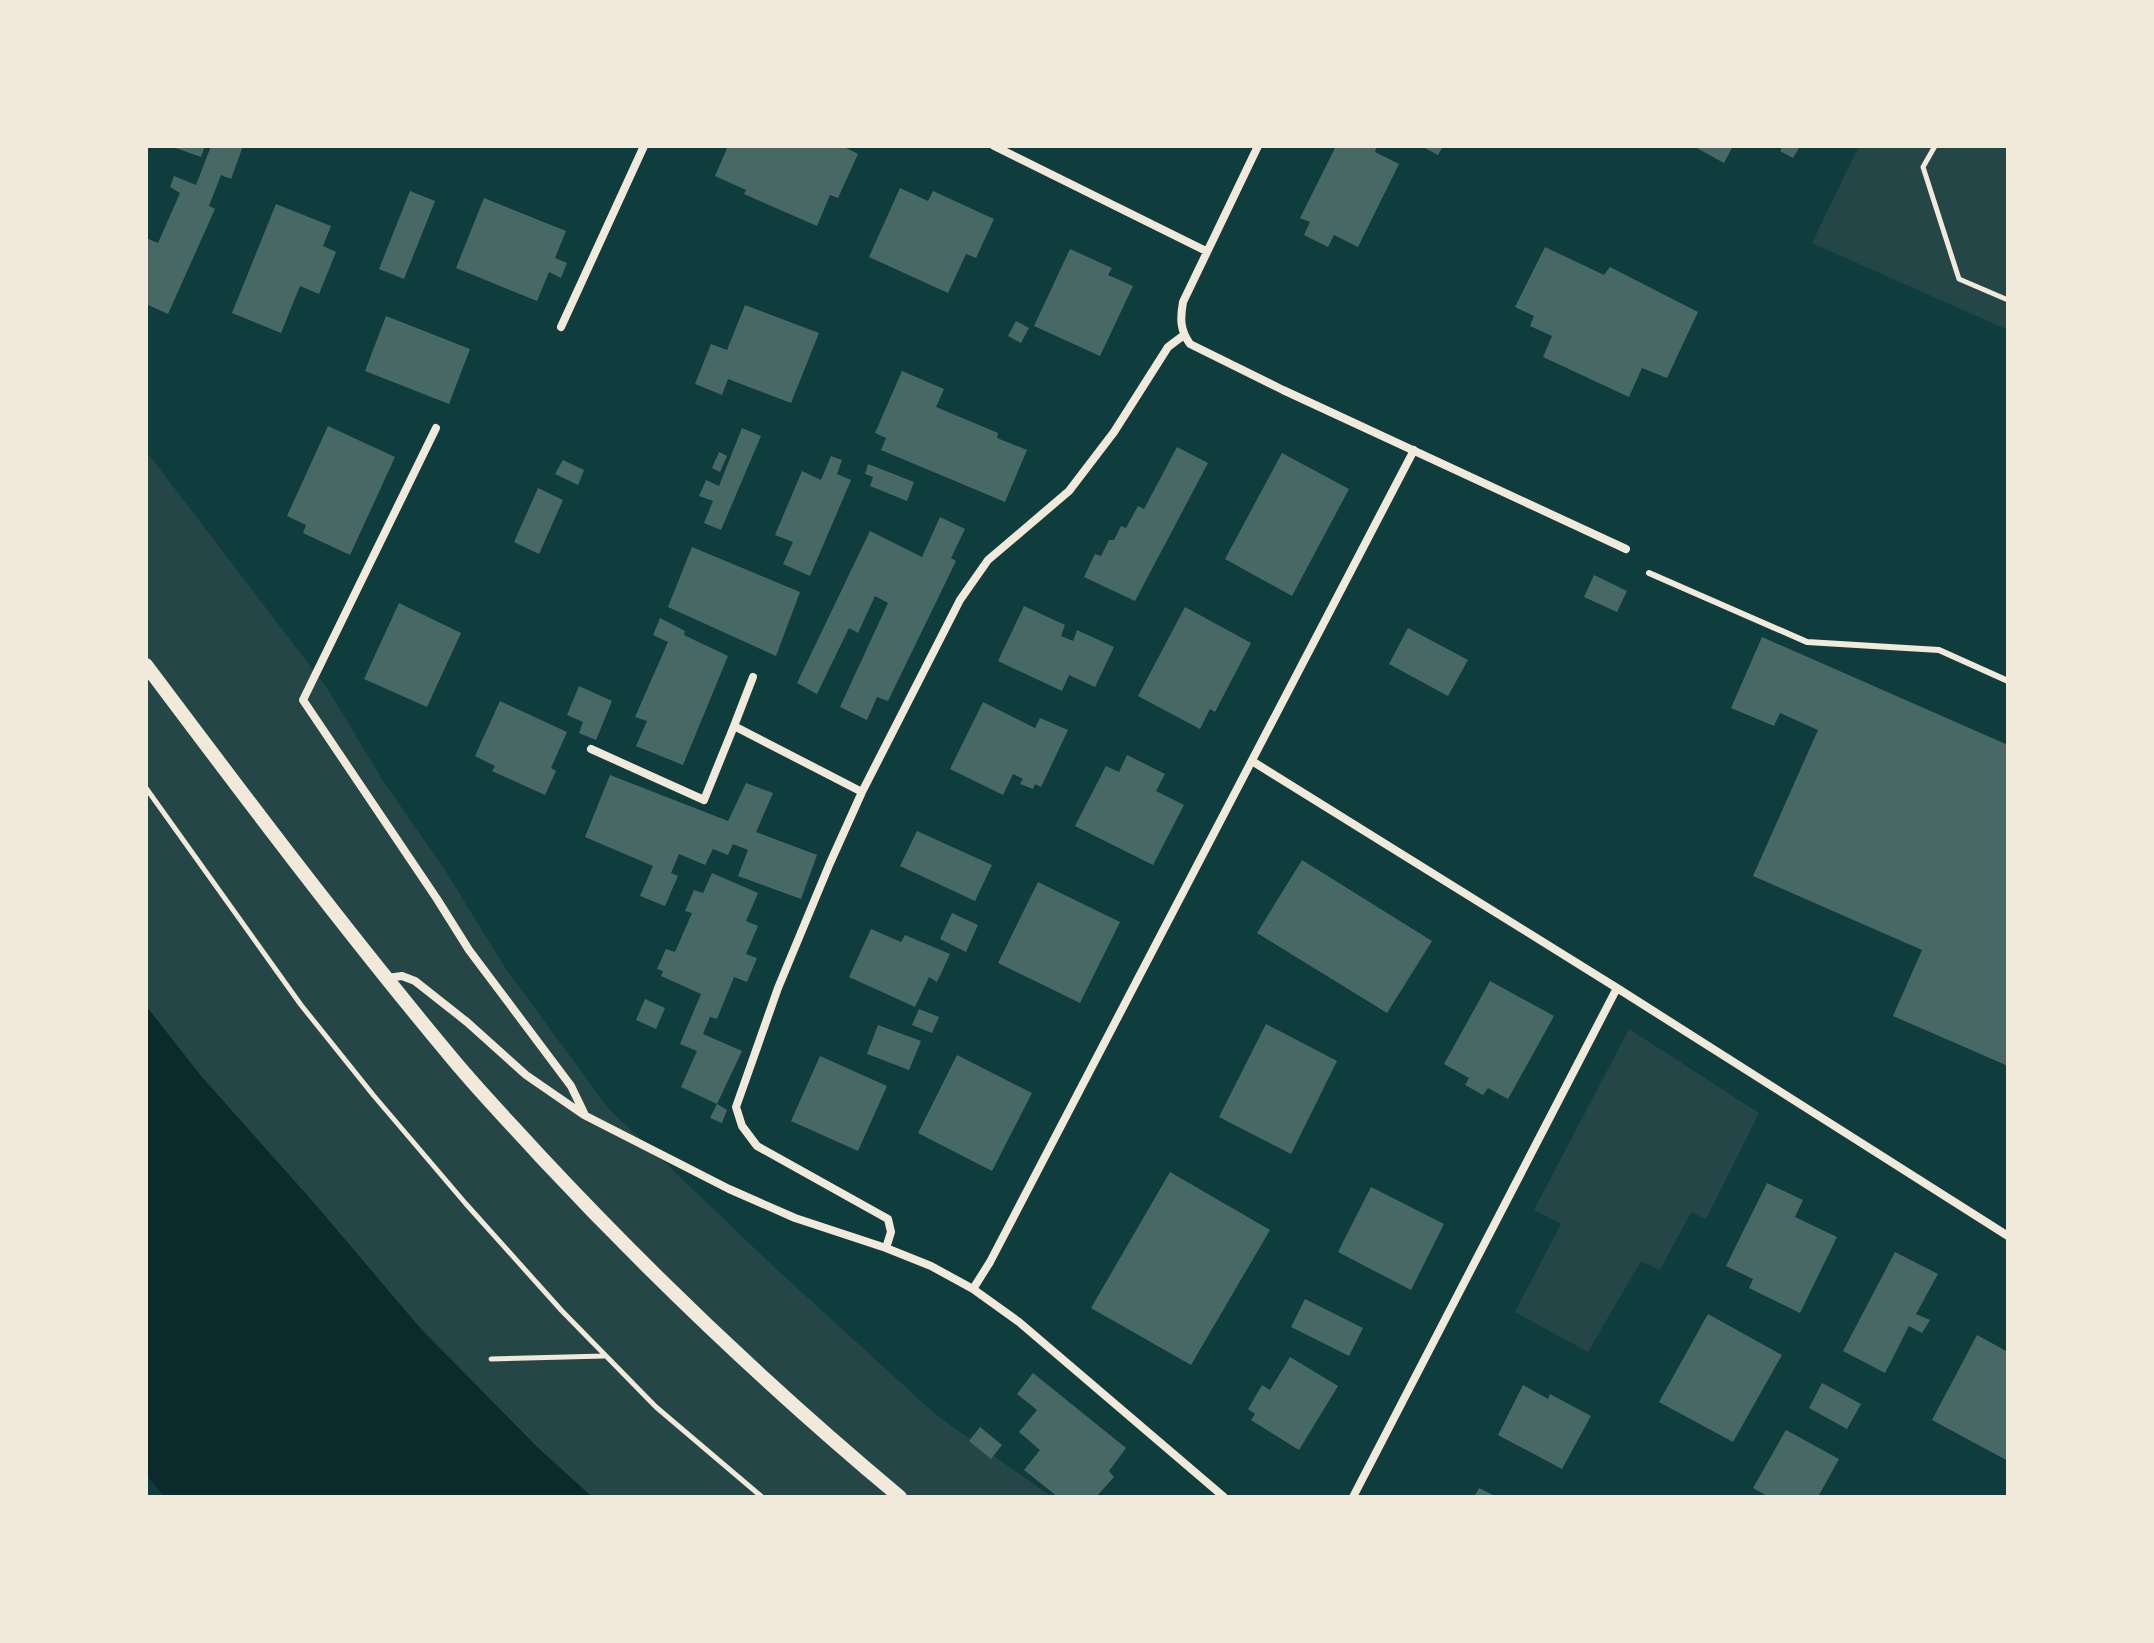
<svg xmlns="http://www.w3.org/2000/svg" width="2154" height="1643" font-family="'Zilla Slab',serif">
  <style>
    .green { fill: #244646 }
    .water { fill: #0a2a2b }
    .building { fill: #486865 }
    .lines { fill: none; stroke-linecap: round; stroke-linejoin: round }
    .path { stroke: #f1e9da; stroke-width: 5 }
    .service { stroke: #f1e9da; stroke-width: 6 }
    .minor { stroke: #f1e9da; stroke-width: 8 }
    .tertiary { stroke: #f1e9da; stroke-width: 14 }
  </style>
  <rect width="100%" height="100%" fill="#0f3d3e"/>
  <path class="green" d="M1859,146H2008V330L1812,243Z
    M146,451L327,688L383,781L445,870L504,966L608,1108L773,1266L935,1414L1052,1497H592L537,1447L421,1329L201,1076L146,1006Z
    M1629,1029L1759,1113L1706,1219L1691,1212L1660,1270L1641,1261L1588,1352L1515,1312L1561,1224L1534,1210Z"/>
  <path class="water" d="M146,1006L201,1076L315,1204L421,1329L537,1447L592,1497H165L146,1475Z"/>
  <path class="building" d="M170,146H205L201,157Z
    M211,146H243L231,179L221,175L209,206L215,209L168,314L146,304V238L158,243L180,193L170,187L174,176L196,185Z
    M728,146H842L858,154L838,198L830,195L817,226L744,194L746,190L715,176Z
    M1336,146H1377L1375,152L1399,164L1358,247L1334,235L1328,247L1304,235L1310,222L1300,218Z
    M1421,146H1443L1438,155Z
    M1693,146H1733L1724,163Z
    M1783,146H1800L1793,158L1780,151Z
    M900,188L928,201L933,191L994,219L976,258L966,254L948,293L869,257Z
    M410,191L435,201L404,279L379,269Z
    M484,198L566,231L555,258L567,263L561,278L549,272L537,301L456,268Z
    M276,204L331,226L323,246L336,252L319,294L300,286L281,333L232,313Z
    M1545,247L1604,275L1610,267L1698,312L1667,378L1642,368L1629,397L1543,357L1552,336L1530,326L1534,316L1515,307Z
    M1070,249L1112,268L1108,275L1133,286L1100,356L1034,326Z
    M745,305L819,333L791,403L728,379L722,395L695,384L711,344L727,350Z
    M386,316L470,349L449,404L365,371Z
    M1016,321L1029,328L1021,343L1008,336Z
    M902,371L944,389L936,407L998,433L997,438L1027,450L1005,502L881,450L886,438L875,433Z
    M328,426L395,457L350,555L303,533L306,525L287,516Z
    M742,428L761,436L721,530L704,523L713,501L699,496L706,480L719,486Z
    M1177,447L1208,463L1135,601L1084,577L1095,554L1101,556L1109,540H1114L1121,526L1126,528L1138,506L1144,509Z
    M719,452L727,456L720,472L712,468Z
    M1282,453L1349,489L1292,596L1225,559Z
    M831,456L842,460L837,474L851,480L810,576L783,564L793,542L775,535L802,471L821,480Z
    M563,460L584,470L578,485L555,474Z
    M868,464L914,482L907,501L870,486L873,477L865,474Z
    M538,488L563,500L539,554L514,542Z
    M940,517L965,529L951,558L956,561L888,701L877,697L867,720L840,707L888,603L875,596L858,633L849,628L817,694L797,683L870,531L922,557Z
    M692,547L800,592L776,656L668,607Z
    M1594,575L1627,591L1617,612L1584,597Z
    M399,603L461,633L427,707L364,679Z
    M1024,606L1065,625L1061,636L1073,641L1077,630L1114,647L1095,687L1069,675L1062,691L998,661Z
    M1185,607L1251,643L1215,712L1210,709L1200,729L1138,696Z
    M660,618L685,631L684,635L728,656L683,765L636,746L647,721L635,717L668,642L653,635Z
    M1408,628L1468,660L1448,696L1389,664Z
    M1762,637L2008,745V1066L1893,1016L1922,950L1753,876L1818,730L1780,713L1774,726L1731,708Z
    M579,686L612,701L596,740L579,733L583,722L567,715Z
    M500,701L567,732L551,768L556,771L545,795L492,771L495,766L475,756Z
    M983,702L1035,728L1040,718L1068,730L1041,787L1035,784L1033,789L1020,784L1023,779L1013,774L1003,795L950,769Z
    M1127,755L1165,774L1156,791L1184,805L1153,865L1075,826L1106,766L1119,772Z
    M610,775L728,821L746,783L773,793L756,832L817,855L801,899L738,876L748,850L733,844L728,855L713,849L705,865L679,854L671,873L678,876L665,906L640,896L653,866L585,837Z
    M917,831L992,865L975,901L900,866Z
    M1302,860L1432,941L1387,1013L1257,933Z
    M712,873L758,893L746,921L758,926L746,954L757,958L747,982L734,977L717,1019L710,1017L703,1034L742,1051L717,1104L681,1087L697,1051L680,1044L701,994L661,976L663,971L657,969L666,949L675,952L692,913L685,911L694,890L703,893Z
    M1038,882L1120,922L1080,1003L998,963Z
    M952,913L978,925L966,952L940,939Z
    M871,929L901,942L905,935L950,954L937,982L929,977L915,1007L849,977Z
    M1490,981L1554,1016L1508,1099L1488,1088L1483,1095L1465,1085L1469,1078L1444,1064Z
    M645,999L665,1008L656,1029L636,1020Z
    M919,1009L939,1017L932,1033L912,1025Z
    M1266,1024L1337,1061L1291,1154L1219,1117Z
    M878,1025L921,1041L909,1070L867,1054Z
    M957,1055L1032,1093L992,1171L918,1133Z
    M820,1056L887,1086L858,1151L791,1121Z
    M717,1104L727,1110L722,1123L710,1118Z
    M1170,1172L1270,1230L1191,1365L1091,1308Z
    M1767,1183L1803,1200L1795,1217L1837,1237L1800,1313L1749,1288L1753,1279L1726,1266Z
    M1371,1187L1444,1224L1411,1290L1338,1252Z
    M1895,1252L1938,1274L1916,1314L1930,1320L1922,1333L1909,1326L1885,1373L1843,1351Z
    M1305,1299L1363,1328L1349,1356L1291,1327Z
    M1708,1314L1782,1355L1733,1442L1659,1402Z
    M1977,1335L2008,1352V1461L1932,1420Z
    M1290,1357L1338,1386L1299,1450L1251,1420L1255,1414L1248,1409L1262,1385L1270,1390Z
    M1033,1373L1126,1448L1109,1471L1114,1477L1096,1497H1058L1024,1470L1040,1450L1019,1432L1037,1410L1017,1394Z
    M1822,1383L1861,1404L1847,1429L1809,1408Z
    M1523,1385L1548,1399L1550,1394L1591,1416L1562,1469L1498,1435Z
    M980,1427L1002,1445L991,1459L969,1441Z
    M1786,1430L1839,1459L1818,1497H1769L1753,1488Z
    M1479,1488L1497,1497H1474Z"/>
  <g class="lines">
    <path class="path" d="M1935,146L1923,167L1959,279L2008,300
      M146,788L301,1005L374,1096L466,1204L562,1311L656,1407L762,1497
      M491,1359L604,1356"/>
    <path class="service" d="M1649,573L1807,642L1939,650L2008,681"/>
    <path class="minor" d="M994,146L1206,251
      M1258,146L1183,302C1180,319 1180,330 1190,344L1283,390L1626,549
      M561,327L644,146
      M436,428L303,700L437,899L469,950L571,1086L584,1113
      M753,677L734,726L862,792
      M591,749L704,800L734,726
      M1252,761L1617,988L2008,1236
      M387,978L402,976L415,981L467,1022L526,1075L584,1115L729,1189L795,1218L886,1248L931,1266L973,1289L1019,1322L1224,1497
      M886,1248L891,1232L888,1219L757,1146L742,1126L736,1107L778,988L830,863L862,792L960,600L988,560L1069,491L1114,432L1168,347L1184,335
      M973,1289L990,1262L1414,450
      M1353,1497L1617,988"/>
    <path class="tertiary" d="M146,665C245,797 345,930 451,1057C479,1091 510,1123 540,1156C653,1277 773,1391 900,1497"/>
  </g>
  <rect width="2154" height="1643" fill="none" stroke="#f1e9da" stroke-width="296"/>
</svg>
